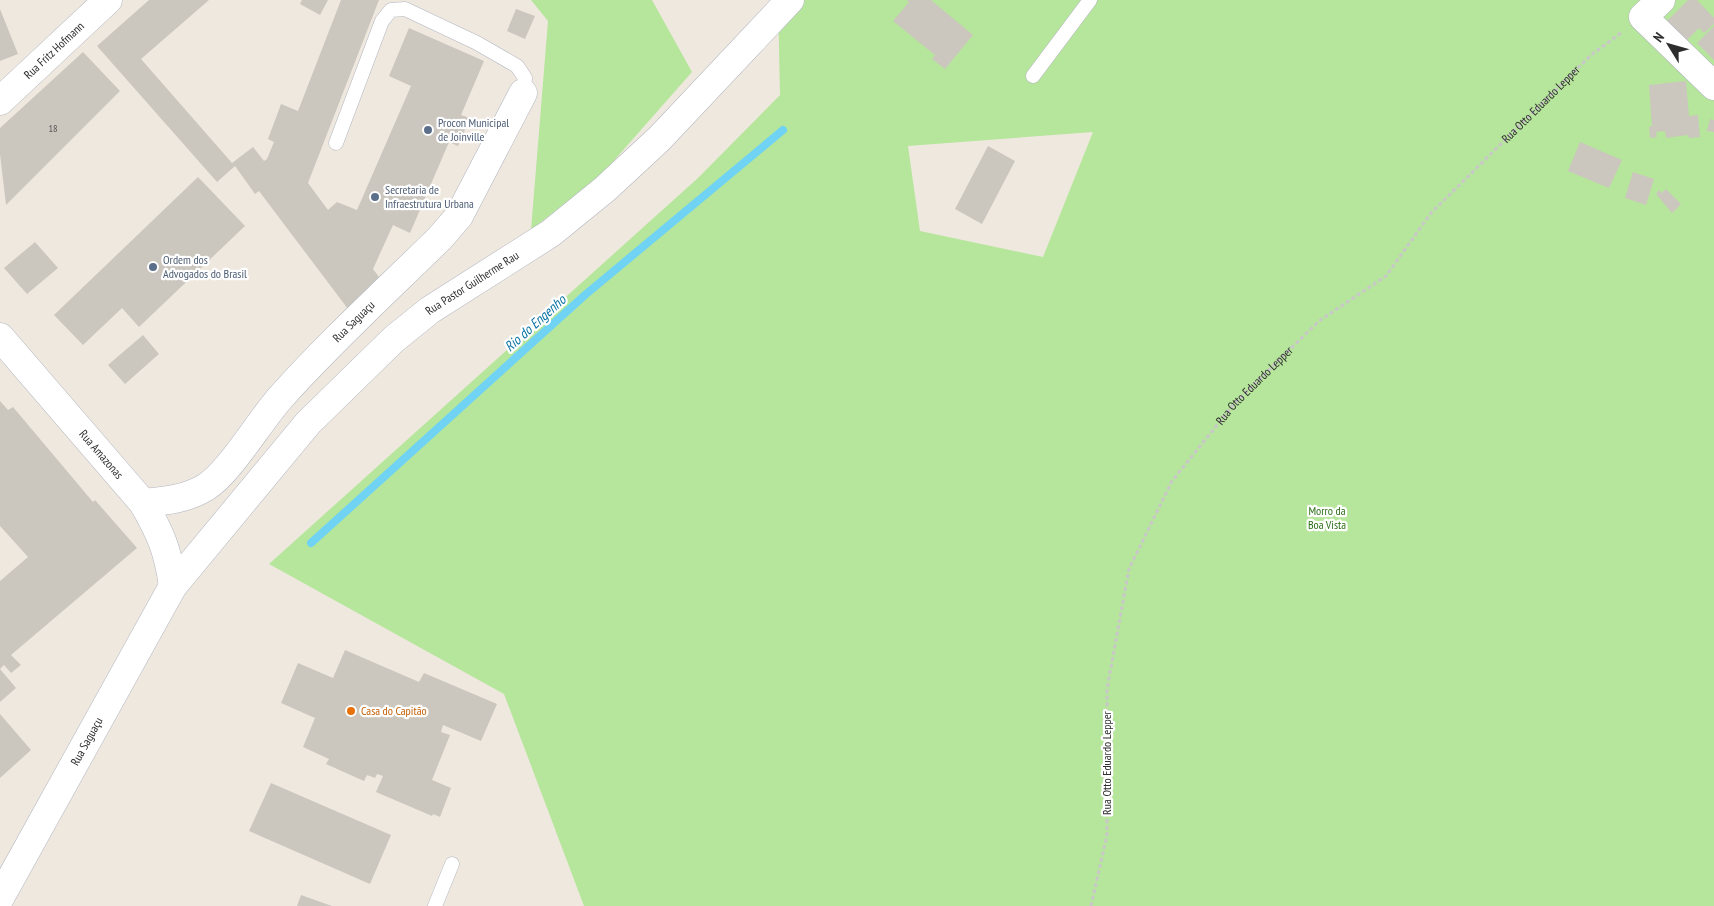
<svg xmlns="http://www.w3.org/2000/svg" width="1714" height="906" font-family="'PT Sans Narrow',sans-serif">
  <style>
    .green { fill: #b6e69b; fill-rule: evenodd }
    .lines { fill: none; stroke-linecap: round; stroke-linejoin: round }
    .stream { stroke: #70d3f3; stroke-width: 8 }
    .building { fill: #cbc6be }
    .service-casing { stroke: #b3b6c1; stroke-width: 15 }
    .minor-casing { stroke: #b3b6c1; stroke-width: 29 }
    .path { stroke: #c8c8c8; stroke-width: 3; stroke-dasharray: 4 2.5; stroke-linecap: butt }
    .service { stroke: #fff; stroke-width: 14 }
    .minor { stroke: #fff; stroke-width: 28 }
    .service-dot { fill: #5c6f8a; stroke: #fff; stroke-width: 2 }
    .food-dot { fill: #e8710a; stroke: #fff; stroke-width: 2 }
    .labels { text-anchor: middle; stroke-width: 4.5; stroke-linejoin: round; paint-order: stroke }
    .number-label { font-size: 10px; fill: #545351 }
    .street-label { font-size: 12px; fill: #2d2d2d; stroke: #fff }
    .service-label { font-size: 12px; fill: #4e5e75; stroke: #fff; text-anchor: start }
    .park-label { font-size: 12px; fill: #2c6f19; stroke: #fff }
    .food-label { font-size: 12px; fill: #c56008; stroke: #fff; text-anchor: start }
    .water-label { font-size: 14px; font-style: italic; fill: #0972a5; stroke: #fff }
  </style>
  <rect width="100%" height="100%" fill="#efe8df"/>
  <path class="green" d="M531,0H652L692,72L603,173L531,230L548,21Z
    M778,0H1714V906H584L504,694L269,564L698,178L780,95ZM1093,132L1043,257L920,231L908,146Z"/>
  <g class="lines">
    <path class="stream" d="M311,543L585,295L783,130"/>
  </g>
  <path class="building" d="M149,0H209L141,59L232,163L253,147L264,161L267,159L274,142L268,139L281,104L298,111L341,0H379L308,183L328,210L337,202L357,210L411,86L389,76L409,28L484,61L461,115L470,118L458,146L449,142L410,233L393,225L373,269L379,277L348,309L259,191L255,194L235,166L217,182L97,46Z
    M302,0H328L320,15L300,4Z
    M906,0H931L973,35L945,69L932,59L935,55L893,21L909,2Z
    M1688,0H1697L1714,18V24L1704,33L1699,28L1687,40L1681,34L1677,39L1668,30L1672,26L1667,21Z
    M0,9L18,54L0,61Z
    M516,9L535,16L525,39L507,31Z
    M1714,26V60L1697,43Z
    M83,52L120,91L6,205L0,154V128Z
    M1686,81L1689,116L1698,115L1700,137L1689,138L1688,135L1666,138L1665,131L1656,132L1657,137L1650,138L1649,127L1652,126L1649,85Z
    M1710,119L1714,120V132L1707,131Z
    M1580,142L1622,160L1609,188L1568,171Z
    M988,146L1015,161L982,224L955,209Z
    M1633,172L1654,179L1646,205L1625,198Z
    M198,177L245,226L139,327L122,308L83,345L54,315Z
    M1666,189L1681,204L1672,213L1656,194L1659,190L1662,193Z
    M35,242L58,268L27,294L4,268Z
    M143,335L159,354L125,384L108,365Z
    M0,401L8,410L13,407L93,502L95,500L137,548L11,655L21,665L11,673L4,665L0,669L16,688L0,702V581L28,557L0,526Z
    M345,650L419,682L424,673L497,704L481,741L443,725L441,732L450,735L432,780L451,788L440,817L433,814L432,816L376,792L383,776L377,774L375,778L367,775L364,781L326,764L329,759L303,747L315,718L281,703L298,663L333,678Z
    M0,714L31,750L0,778Z
    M271,783L391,835L370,884L249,831Z
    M301,895L332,906H297Z"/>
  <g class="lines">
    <defs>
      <path id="service" d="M1033,76L1090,0
        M336,143L382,21L391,10L405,9L477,43L517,66L525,78L523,93
        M435,906L452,864"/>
      <g id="minor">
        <path d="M1661,0L1643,17L1714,86"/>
        <path id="s2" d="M0,101L108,0"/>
        <path id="s3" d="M0,337L143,503C161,534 168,551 173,586"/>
        <path id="s4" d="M143,503C165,501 187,499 206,487C230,472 260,420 281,397C331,341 387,290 440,238L459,216L523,93"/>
        <path id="s5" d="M0,898L173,586L308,423L394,339L430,310L551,233L605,189L660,138L790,0"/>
      </g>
    </defs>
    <use href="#service" class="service-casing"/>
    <use href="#minor" class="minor-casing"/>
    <path class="path" id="s1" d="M1091,906L1107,835V689L1129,569L1172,481L1234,404L1319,321L1386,276L1431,213L1591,55L1621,33"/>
    <use href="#service" class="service"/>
    <use href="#minor" class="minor"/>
  </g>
  <g class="service-dot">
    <circle cx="428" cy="130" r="5"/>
    <circle cx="375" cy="197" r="5"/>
    <circle cx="153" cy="267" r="5"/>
  </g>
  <circle class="food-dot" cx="351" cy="711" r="5"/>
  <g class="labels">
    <g class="number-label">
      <text x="53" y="132">18</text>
    </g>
    <g class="street-label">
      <text dy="4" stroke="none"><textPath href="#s2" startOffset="74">Rua Fritz Hofmann</textPath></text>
      <text dy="4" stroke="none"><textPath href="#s1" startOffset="969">Rua Otto Eduardo Lepper</textPath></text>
      <text dy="4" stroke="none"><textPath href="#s5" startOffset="785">Rua Pastor Guilherme Rau</textPath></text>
      <text dy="4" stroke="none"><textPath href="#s4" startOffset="288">Rua Saguaçu</textPath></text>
      <text dy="4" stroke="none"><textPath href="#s1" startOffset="565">Rua Otto Eduardo Lepper</textPath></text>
      <text dy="4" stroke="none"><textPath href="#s3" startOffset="155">Rua Amazonas</textPath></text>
      <text dy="4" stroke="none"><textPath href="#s5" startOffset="179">Rua Saguaçu</textPath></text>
      <text transform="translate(1107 763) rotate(-90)" y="4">Rua Otto Eduardo Lepper</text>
    </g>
    <g class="service-label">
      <text x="438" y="127">Procon Municipal<tspan x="438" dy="14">de Joinville</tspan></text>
      <text x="385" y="194">Secretaria de<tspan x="385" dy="14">Infraestrutura Urbana</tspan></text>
      <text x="163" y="264">Ordem dos<tspan x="163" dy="14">Advogados do Brasil</tspan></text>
    </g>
    <g class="park-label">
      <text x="1327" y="515">Morro da<tspan x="1327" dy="14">Boa Vista</tspan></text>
    </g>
    <g class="food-label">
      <text x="361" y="715">Casa do Capitão</text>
    </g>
    <g class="water-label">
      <text transform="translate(535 323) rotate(-42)" y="5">Rio do Engenho</text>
    </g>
  </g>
  <g transform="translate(1669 45) rotate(307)" stroke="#ffffff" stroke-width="4" paint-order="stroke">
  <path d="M0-4L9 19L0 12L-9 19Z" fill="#2d2d2d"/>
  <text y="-8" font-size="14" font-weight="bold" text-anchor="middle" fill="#2d2d2d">N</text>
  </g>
</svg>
